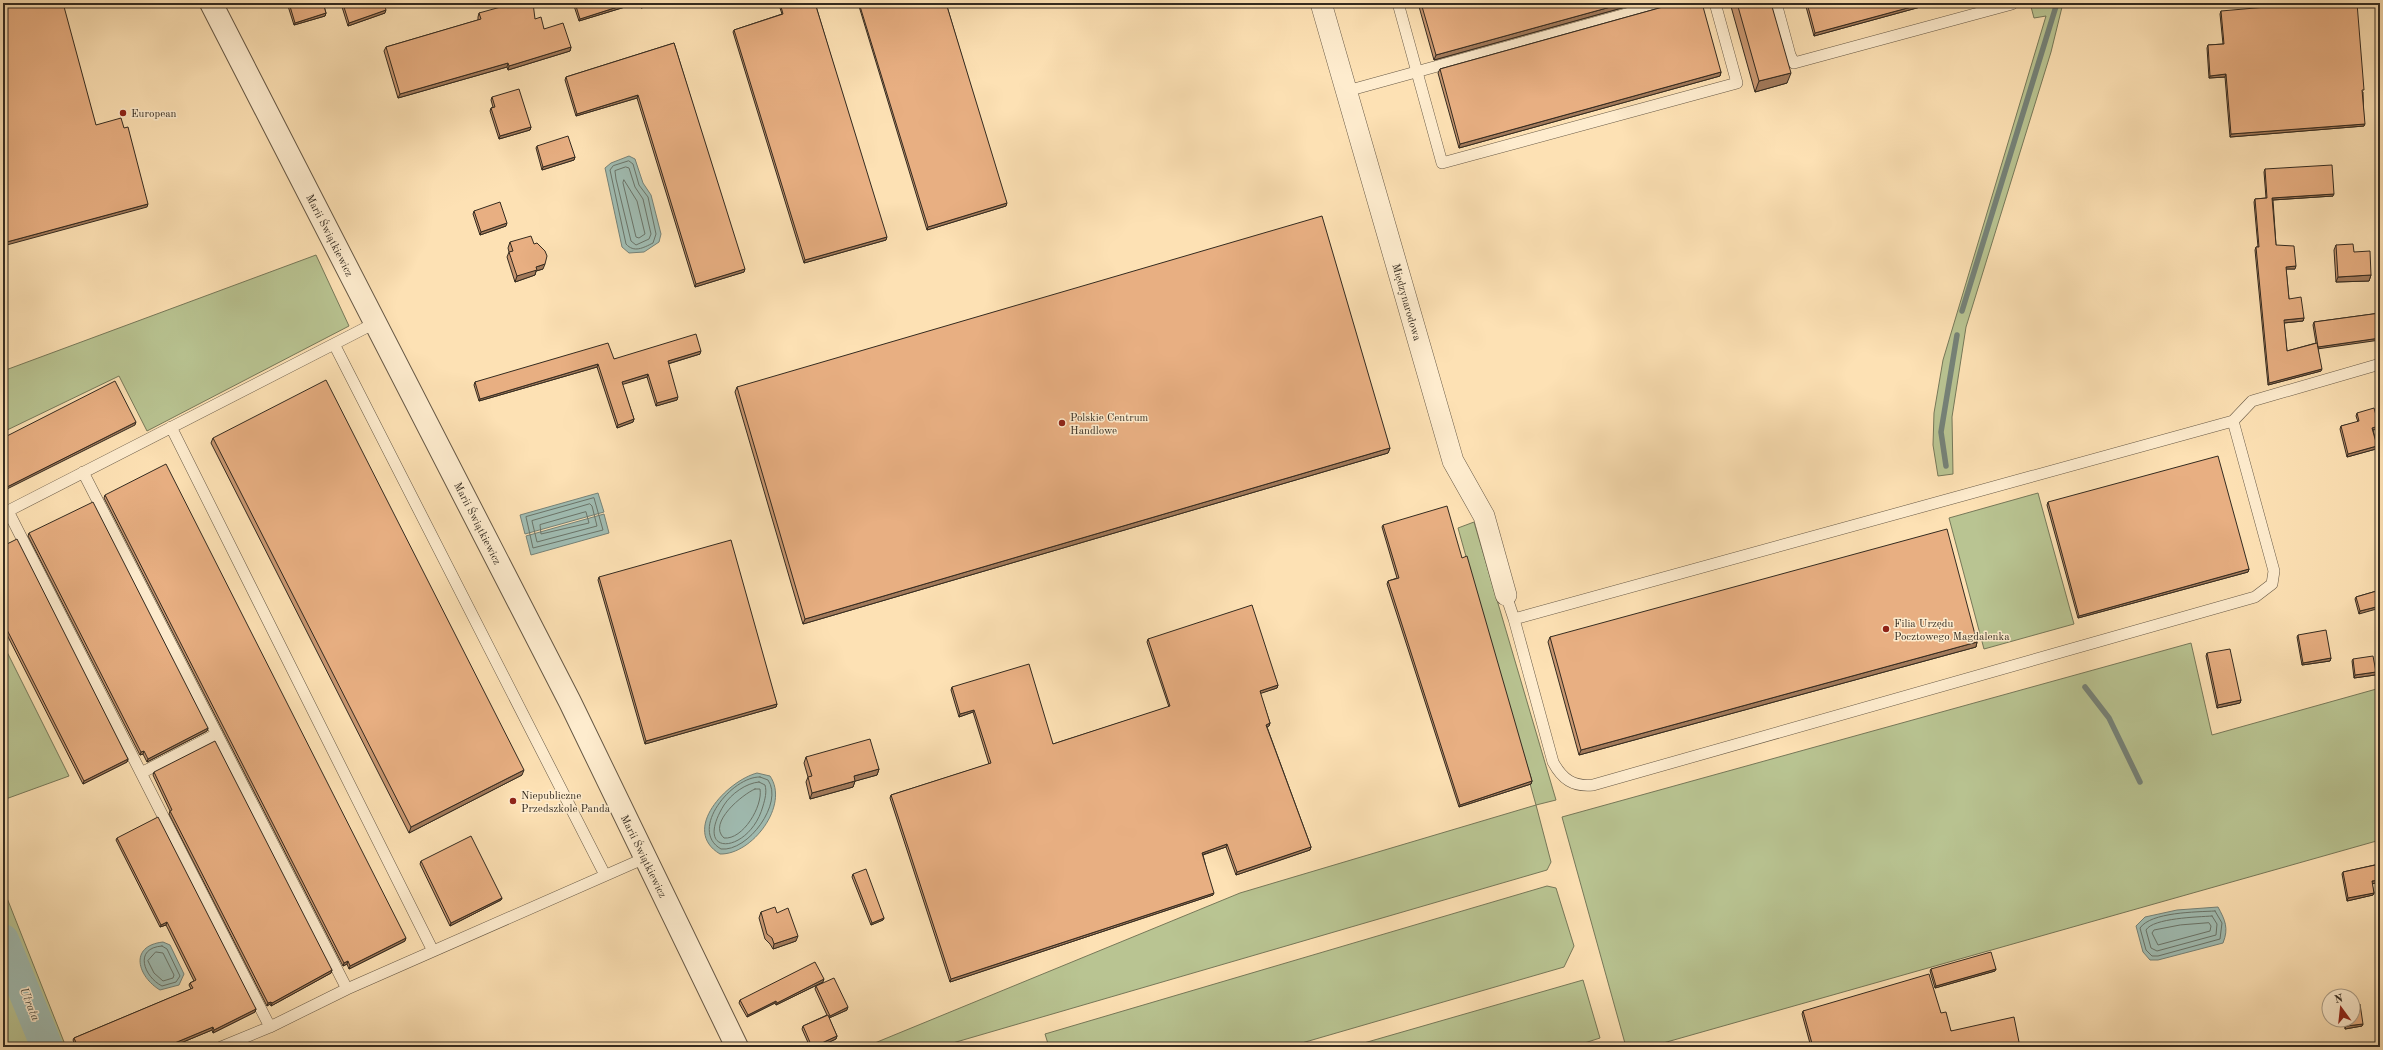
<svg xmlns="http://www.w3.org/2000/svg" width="2383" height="1050" font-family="'Old Standard TT',serif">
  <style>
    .green { fill: #b9c492; stroke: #767859 }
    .water { fill: #a0bcb2; stroke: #758278 }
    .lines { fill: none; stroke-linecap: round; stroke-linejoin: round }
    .shore { stroke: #6a7469; stroke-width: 1 }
    .stream { stroke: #758278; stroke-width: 5.5 }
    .river { stroke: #a0bcb2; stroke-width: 32 }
    .service-casing { stroke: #665845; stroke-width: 12 }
    .minor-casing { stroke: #665845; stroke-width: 22 }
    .tertiary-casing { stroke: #665845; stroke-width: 24 }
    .service { stroke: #feecce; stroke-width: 11 }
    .minor { stroke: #feecce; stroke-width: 21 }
    .tertiary { stroke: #feecce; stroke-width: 22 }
    .wall { fill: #c89670; stroke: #342b20 }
    .shaded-wall { fill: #a27a5b; stroke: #342b20 }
    .building { fill: #e8af82; stroke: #342b20 }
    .poi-dot { fill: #8f2418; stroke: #feecce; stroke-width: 1.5 }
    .labels { text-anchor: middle; stroke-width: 3; stroke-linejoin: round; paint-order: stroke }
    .poi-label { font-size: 11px; fill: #342b20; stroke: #feecce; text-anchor: start }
    .street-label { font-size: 11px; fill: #342b20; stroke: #feecce }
    .water-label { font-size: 12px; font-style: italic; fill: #4f4f44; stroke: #feecce }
  </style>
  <rect width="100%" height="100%" fill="#fde1b4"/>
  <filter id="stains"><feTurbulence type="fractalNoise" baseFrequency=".005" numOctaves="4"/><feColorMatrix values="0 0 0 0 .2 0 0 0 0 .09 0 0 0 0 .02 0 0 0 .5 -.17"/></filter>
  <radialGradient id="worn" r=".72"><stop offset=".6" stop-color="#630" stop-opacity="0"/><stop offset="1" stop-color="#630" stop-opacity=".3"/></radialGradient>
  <path class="green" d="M2030,3H2063L2051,52L1966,327L1952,417L1953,474L1938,476L1933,445L1934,413L1943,360L2046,16L2034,18Z
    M316,255L349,326L147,431L119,376L3,432V371Z
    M2038,493L2074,624L1984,649L1949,518Z
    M1474,522L1556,800L1536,805L1551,862L1547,870L939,1047H865L1240,893L1536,805L1458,528Z
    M2191,643L2212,735L2380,688V840L1649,1047H1626L1562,817Z
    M3,644L69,776L3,800Z
    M1547,886L1556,888L1574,946L1564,967L1288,1047H1049L1045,1034Z
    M3,888L66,1047H3Z
    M1583,980L1600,1038L1572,1047H1350Z"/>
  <path class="water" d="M629,156L635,159L643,183L651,195L661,234L659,242L644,252L629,253L622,247L605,168L611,163Z
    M598,493L604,512L525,534L520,515Z
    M604,514L609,533L531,555L526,536Z
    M757,773L770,776C790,805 752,855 720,854C680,830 727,781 757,773Z
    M2218,907C2225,920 2229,928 2223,943L2158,960H2150L2143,952L2136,926L2145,917L2177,910Z
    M163,942L170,945L184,974L179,985L160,990C138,977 128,946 163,942Z"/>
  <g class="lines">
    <path class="shore" d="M629,161L633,164L639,185L648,197L656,234L653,243C643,248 634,253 626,244L610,170L613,166Z
      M626,167L629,168L635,187L643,199L651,234L649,239L636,245L631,241L616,179L615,171Z
      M624,180L637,201L645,234L639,238L636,237L623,183Z
      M594,498L603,530L533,548L526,517Z
      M590,504L592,506L597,526L537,542L532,521Z
      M586,512L589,523L541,534L540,525Z
      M760,777L768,780C784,803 748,852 721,849C688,830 732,776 760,777Z
      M759,782L765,785C767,792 765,799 763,806C750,854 691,859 724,805C731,794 746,783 759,782Z
      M755,789H760C763,806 743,840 724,838C707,823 743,794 755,789Z
      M2215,911L2222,923L2220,939L2158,956H2152L2146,950L2140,928C2151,912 2196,912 2215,911Z
      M2212,916L2217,924L2216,935L2157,951L2151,948L2146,930C2153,918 2198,917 2212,916Z
      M2209,923L2211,926L2210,931L2158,945L2152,933L2154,930L2180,925Z
      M162,946L167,949L180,976L176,982L162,986C144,977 133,948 162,946Z
      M156,952L163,953L174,975L173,978L163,981L154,973L148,961Z"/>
    <path class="stream" d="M1962,311L2057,3
      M1946,466L1941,432L1957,335
      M2085,687L2109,718L2140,782"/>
    <path class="river" d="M3,940L47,1047"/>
    <defs>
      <path id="service" d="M1398,3L1442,163L1737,83L1715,3
        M1776,3L1790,55L1794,63L2012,4
        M1347,91L1666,3
        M334,344L605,875
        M171,427L433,951
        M83,472L347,989L270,1027L8,511L375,323
        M1506,595L1514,619L2233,421L2252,401L2380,364
        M1514,619L1553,762C1562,779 1573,787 1593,785L2255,597L2272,584L2274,571L2233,421
        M141,773L217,734
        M347,989L645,858
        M221,1047L270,1027"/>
      <path id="minor" d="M1321,3L1453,461L1484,516L1506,595"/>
      <path id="tertiary" d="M211,3L570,702L737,1047"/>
    </defs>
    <use href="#service" class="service-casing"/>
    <use href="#minor" class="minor-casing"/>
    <use href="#tertiary" class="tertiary-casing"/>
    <use href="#service" class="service"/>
    <use href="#minor" class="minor"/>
    <use href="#tertiary" class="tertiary"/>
  </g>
  <path class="wall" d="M287,3H323L326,13L325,16L294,25Z
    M573,3H638L579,21Z
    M639,3H660L641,8Z
    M780,3H815L886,240L804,263L733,32L734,30L782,14L779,5Z
    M858,3H946L1006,206L927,230Z
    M1418,3H1640L1434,60Z
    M1730,3H1771L1787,83L1755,92Z
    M1805,3H1935L1814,36Z
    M343,4L385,13L348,26L342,7Z
    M1670,5L1721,72L1720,76L1459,148L1438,73L1440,69Z
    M2221,11L2363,92L2364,126L2230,137L2225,77L2209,78L2207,48L2208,45L2223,44L2220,14Z
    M479,13L535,19L544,29L571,47L570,51L508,70L507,67L398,98L384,51L386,47L478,20V17Z
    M674,43L744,272L695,287L637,98L576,116L565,80L566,77Z
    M492,97L531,127L530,130L499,139L490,111L491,108L493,107L491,100Z
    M537,146L575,157L574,160L542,170L536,148Z
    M2265,169L2333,196L2273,200L2276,245L2295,269H2286L2289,299L2304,318L2303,321L2284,323L2287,351L2316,343L2313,325L2314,322L2380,313L2318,349L2321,371L2268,385L2255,250L2256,247H2258L2254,202L2255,199L2266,198L2264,172Z
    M474,211L506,226L480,235L473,214Z
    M510,242L543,269L536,271L535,275L515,282L507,257L509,252L508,248Z
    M2336,245L2354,252L2371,275L2369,281L2336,282L2334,250Z
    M700,354L668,364L677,400L656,406L647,377L622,384L634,419L633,422L617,428L597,367L479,401L474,385L475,382L614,359Z
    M737,387L1390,448L1388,453L803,624L735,392Z
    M2357,413L2379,426L2378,429L2373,430L2377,446L2376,449L2347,457L2340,429L2341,426L2358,422L2356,416Z
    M213,438L522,775L409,833L211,443Z
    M105,495L405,941L349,969L347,964L343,966L104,498Z
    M2048,502L2249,569L2248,572L2078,618L2047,505Z
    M1383,525L1462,558L1532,781L1531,784L1459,807L1387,584L1388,581L1397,578L1382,527Z
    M29,533L208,728L207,731L147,762L143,754L140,755L28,536Z
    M3,546L128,759L127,762L83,784L3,627Z
    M599,577L777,704L776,707L645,744L598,580Z
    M2380,590L2359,614L2355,599L2356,597Z
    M2298,635L2331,658L2330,661L2302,665L2297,637Z
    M1550,637L1977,642L1976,647L1579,755L1548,642Z
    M1148,639L1278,685L1277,688L1260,693L1270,723L1269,726L1267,727L1311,847L1310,850L1236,875L1226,847L1203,855L1213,895L950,982L890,798L891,795L989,764L973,712L959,717L951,690L952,687L1053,744L1169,707L1147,642Z
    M2207,653L2241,700L2240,703L2217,708L2206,656Z
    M2353,659L2375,675L2354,678L2352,661Z
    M806,757L879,769L877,775L855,781L853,787L810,799L806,782L808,777L804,763Z
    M154,772L332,970L331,973L271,1006L270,1004L267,1006L169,814L170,811L153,775Z
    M117,838L256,1009L255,1012L213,1033L212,1030L171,1047H76L73,1040L74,1038L191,989L189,985L190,983L194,981L166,925L160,927L116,840Z
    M2378,849H2380V882L2372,884L2374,893L2373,895L2347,901L2342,874L2343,872L2379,864L2377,852Z
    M421,861L502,898L501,900L450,926L420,864Z
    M853,874L884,918L883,920L871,925L852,877Z
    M761,912L777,913L796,941L773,949L770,944L765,939L759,918Z
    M1931,969H1996L1995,971L1935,988L1930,971Z
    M823,982L776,1005L775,1003L747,1017L739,1003L740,1000Z
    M816,986L847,1010L829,1018L837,1036L836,1039L818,1047H810L802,1029L803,1026L827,1015L815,989Z
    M1803,1011L1941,1013L1951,1031L2020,1047H1811L1802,1014Z
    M2344,1020H2353L2363,1024L2362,1026L2345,1029Z"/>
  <path class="shaded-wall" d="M630,3H638L579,21L580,19Z
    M651,3H660L641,8L642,6Z
    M1625,3H1640L1434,60L1436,55Z
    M1926,3H1935L1814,36L1815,33Z
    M386,10L385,13L348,26L349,23Z
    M326,13L325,16L294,25L295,23Z
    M571,47L570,51L508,70L509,66Z
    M508,63L507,67L398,98L400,94Z
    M1721,72L1720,76L1459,148L1460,144Z
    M1791,73L1787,83L1755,92L1759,81Z
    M2226,74L2225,77L2209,78L2210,76Z
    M638,95L637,98L576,116L577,114Z
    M2365,124L2364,126L2230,137L2231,134Z
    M531,127L530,130L499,139L500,136Z
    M575,157L574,160L542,170L543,167Z
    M2334,194L2333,196L2272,200V198Z
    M1007,203L1006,206L927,230L928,227Z
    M148,204L147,207L3,246V243Z
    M507,223L506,226L480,235L481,232Z
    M887,237L886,240L804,263L805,260Z
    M545,264L543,269L536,271L535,275L515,282L517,276L536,267Z
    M2296,266L2295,269H2285L2286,267Z
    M745,269L744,272L695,287L696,284Z
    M2371,275L2369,281L2336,282L2338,277Z
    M2304,318L2303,321L2283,323L2284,320Z
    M2380,338V340L2317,349L2318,347Z
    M701,351L700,354L667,364L668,361Z
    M598,364L597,367L479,401L480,399Z
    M2322,369L2321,371L2268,385L2269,383Z
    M648,374L647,377L621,385L622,382Z
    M678,397L677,400L656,406L657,403Z
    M634,419L633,422L617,428L618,425Z
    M136,422L135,425L3,491V489Z
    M2379,426L2378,429L2371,430L2372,428Z
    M2377,446L2376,449L2347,457L2348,454Z
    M1390,448L1388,453L803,624L805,619Z
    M2249,569L2248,572L2078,618L2079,616Z
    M2380,606V608L2359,614L2360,611Z
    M1977,642L1976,647L1579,755L1581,750Z
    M2331,658L2330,661L2302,665L2303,663Z
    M2376,672L2375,675L2354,678L2355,675Z
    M1278,685L1277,688L1259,694L1260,691Z
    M2241,700L2240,703L2217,708L2218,705Z
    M777,704L776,707L645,744L646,741Z
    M974,710L973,712L959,717L960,714Z
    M1270,723L1269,726L1265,728L1266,725Z
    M208,728L207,731L147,762L148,759Z
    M144,751L143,754L140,755L141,752Z
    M128,759L127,762L83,784L84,781Z
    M879,769L877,775L852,782L854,776Z
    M524,770L522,775L409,833L411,827Z
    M855,781L853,787L810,799L812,793Z
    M1532,781L1531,784L1459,807L1460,805Z
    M1227,844L1226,847L1201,855L1202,853Z
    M1311,847L1310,850L1236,875L1237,872Z
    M2380,880V882L2371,884L2372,881Z
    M1214,893L1213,895L950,982L951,979Z
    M2374,893L2373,895L2347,901L2348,898Z
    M502,898L501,900L450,926L451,923Z
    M884,918L883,920L871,925L872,923Z
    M167,922L166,925L160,927L161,925Z
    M798,936L796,941L773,949L774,944Z
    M406,938L405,941L349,969L350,966Z
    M348,961L347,964L343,966L344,963Z
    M1996,969L1995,971L1935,988L1936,986Z
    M332,970L331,973L271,1006L272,1003Z
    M824,979L823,982L776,1005L777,1003Z
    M776,1001L775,1003L747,1017L748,1015Z
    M271,1002L270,1004L267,1006L268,1003Z
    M848,1007L847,1010L829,1018L830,1016Z
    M256,1009L255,1012L213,1033L214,1030Z
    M2363,1024L2362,1026L2345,1029L2346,1026Z
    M213,1027L212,1030L171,1047H165Z
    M837,1036L836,1039L818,1047H813Z"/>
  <path class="building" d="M3,3H63L96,125L121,118L124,128L128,127L148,204L3,243Z
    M289,3H323L326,13L295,23Z
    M347,3H384L386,10L349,23L343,4Z
    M515,3H533L535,19L541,17L544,29L563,23L571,47L509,66L508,63L400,94L386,47L481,19L479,13Z
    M575,3H630L580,19Z
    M641,3H651L642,6Z
    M780,3H815L887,237L805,260L734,30L783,14Z
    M859,3H946L1007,203L928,227Z
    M1421,3H1625L1436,55Z
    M1672,3H1702L1721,72L1460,144L1440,69L1670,5Z
    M1737,3H1771L1791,73L1759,81Z
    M1807,3H1926L1815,33Z
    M2312,3H2357L2364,90H2362L2365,124L2231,134L2226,74L2210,76L2208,45L2224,44L2221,11Z
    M674,43L745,269L696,284L638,95L577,114L566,77Z
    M519,89L531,127L500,136L491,108L495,107L492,97Z
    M568,136L575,157L543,167L537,146Z
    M2332,165L2334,194L2272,198L2276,245L2294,246L2296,266L2286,267L2289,299L2301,297L2304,318L2284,320L2287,351L2317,343L2322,369L2269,383L2256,247H2259L2255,199L2267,198L2265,169Z
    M500,202L507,223L481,232L474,211Z
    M1322,216L1390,448L805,619L737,387Z
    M531,236L534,244L537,243L545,251L547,256L545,264L536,267L537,270L517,276L509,252L513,251L510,242Z
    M2353,244L2354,252L2370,251L2371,275L2338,277L2336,245Z
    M2380,313V338L2318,347L2314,322Z
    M696,334L701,351L668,361L678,397L657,403L648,374L622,382L634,419L618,425L598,364L480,399L475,382L608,343L614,359Z
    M326,380L524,770L411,827L213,438Z
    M115,381L136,422L3,489V438Z
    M2374,408L2379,426L2372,428L2377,446L2348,454L2341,426L2359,421L2357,413Z
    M2218,456L2249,569L2079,616L2048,502Z
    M166,464L406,938L350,966L348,961L344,963L105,495Z
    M93,502L208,728L148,759L144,751L141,752L29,533Z
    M1447,506L1462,558L1467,556L1532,781L1460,805L1388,581L1399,578L1383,525Z
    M1947,529L1977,642L1581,750L1550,637Z
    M17,539L128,759L84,781L3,622V546Z
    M731,540L777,704L646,741L599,577Z
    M2380,590V606L2360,611L2356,597Z
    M1252,605L1278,685L1260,691L1270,723L1266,725L1311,847L1237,872L1227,844L1202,853L1214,893L951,979L891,795L991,763L974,710L960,714L952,687L1029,664L1053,744L1170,706L1148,639Z
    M2326,630L2331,658L2303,663L2298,635Z
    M2230,649L2241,700L2218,705L2207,653Z
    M2373,656L2376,672L2355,675L2353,659Z
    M870,739L879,769L854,776L855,781L812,793L808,777L812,776L806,757Z
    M215,741L332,970L272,1003L271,1002L268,1003L170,811L172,810L154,772Z
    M158,817L256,1009L214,1030L213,1027L165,1047H78L74,1038L193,988L190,983L196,980L167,922L161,925L117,838Z
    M471,836L502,898L451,923L421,861Z
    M2378,849H2380V861Z
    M2380,864V880L2372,881L2374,893L2348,898L2343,872Z
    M866,869L884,918L872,923L853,874Z
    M775,907L777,913L788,908L798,936L774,944L772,938L767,934L761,912Z
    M1991,952L1996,969L1936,986L1931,969Z
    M815,962L824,979L777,1003L776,1001L748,1015L740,1000Z
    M1929,974L1941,1013L1946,1012L1951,1031L2014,1017L2020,1047H1813L1803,1011Z
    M834,978L848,1007L830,1016L816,986Z
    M2360,1004L2363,1024L2346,1026L2345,1020H2353V1005Z
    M828,1015L837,1036L813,1047H812L803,1026Z"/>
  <g class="poi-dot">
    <circle cx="123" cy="113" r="4"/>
    <circle cx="1062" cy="423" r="4"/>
    <circle cx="1886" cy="629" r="4"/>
    <circle cx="513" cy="801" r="4"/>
  </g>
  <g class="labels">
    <g class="poi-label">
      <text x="131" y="117">European</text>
      <text x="1070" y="421">Polskie Centrum<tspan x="1070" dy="13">Handlowe</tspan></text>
      <text x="1894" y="627">Filia Urzędu<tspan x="1894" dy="13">Pocztowego Magdalenka</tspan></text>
      <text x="521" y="799">Niepubliczne<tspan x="521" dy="13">Przedszkole Panda</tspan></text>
    </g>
    <g class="street-label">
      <text transform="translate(330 235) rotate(63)" y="4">Marii Świątkiewicz</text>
      <text transform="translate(1407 302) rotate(74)" y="4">Międzynarodowa</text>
      <text transform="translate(478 523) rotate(63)" y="4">Marii Świątkiewicz</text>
      <text transform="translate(644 856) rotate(64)" y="4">Marii Świątkiewicz</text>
    </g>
    <g class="water-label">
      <text transform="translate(30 1004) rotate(68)" y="4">Utrata</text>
    </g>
  </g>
  <rect width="2383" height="1050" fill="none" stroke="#fde1b4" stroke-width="16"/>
  <rect x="4" y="4" width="2375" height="1042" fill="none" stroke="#342b20" stroke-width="2"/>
  <rect x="8" y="8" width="2367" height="1034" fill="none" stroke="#342b20"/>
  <g transform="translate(2341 1008) rotate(345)"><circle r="19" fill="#feecce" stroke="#ad9f88"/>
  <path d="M0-3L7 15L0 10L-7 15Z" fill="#8f2418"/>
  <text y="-6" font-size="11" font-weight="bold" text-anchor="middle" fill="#342b20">N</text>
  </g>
  <rect width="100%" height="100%" filter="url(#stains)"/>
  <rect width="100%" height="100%" fill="url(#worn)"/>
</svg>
